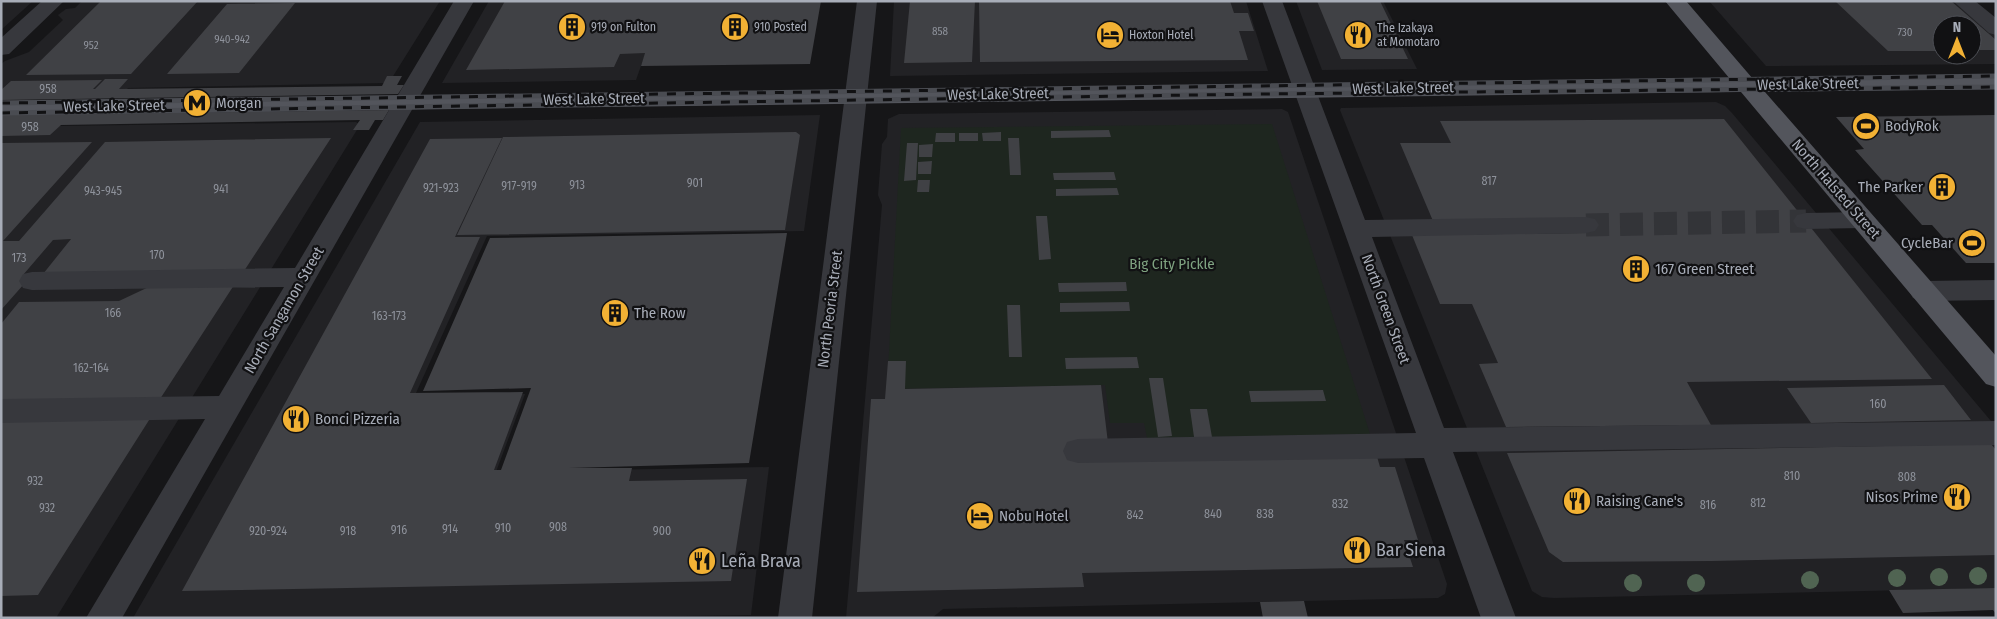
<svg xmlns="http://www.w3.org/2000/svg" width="1997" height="619" font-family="'Fira Sans Condensed',sans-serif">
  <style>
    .built { fill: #222225; fill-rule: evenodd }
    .green { fill: #1e261f }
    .building { fill: #404145 }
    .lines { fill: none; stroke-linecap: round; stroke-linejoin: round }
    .minor-tunnel { stroke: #333438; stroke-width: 23; stroke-dasharray: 23 11; stroke-linecap: butt }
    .minor { fill: #37383d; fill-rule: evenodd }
    .major { fill: #53555c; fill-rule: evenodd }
    .rail-casing { stroke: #4a4c52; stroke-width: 5 }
    .rail { stroke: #111113; stroke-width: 3; stroke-dasharray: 9; stroke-linecap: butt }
    .tree { fill: #506452 }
    .labels { text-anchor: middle; stroke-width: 4.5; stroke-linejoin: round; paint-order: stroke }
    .far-number-label { font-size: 11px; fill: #8e929b }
    .far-poi-label { font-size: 12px; fill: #a8adb8; stroke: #111113; text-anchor: start }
    .number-label { font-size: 12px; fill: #8e929b }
    .street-label { font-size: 15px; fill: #a8adb8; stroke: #111113 }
    .poi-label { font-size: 15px; fill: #a8adb8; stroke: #111113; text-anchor: start }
    .park-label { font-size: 15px; fill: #7fa381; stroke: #111113 }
    .near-poi-label { font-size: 18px; fill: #a8adb8; stroke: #111113; text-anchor: start }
  </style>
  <rect width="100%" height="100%" fill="#161618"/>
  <path class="built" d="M1,1H33L1,30Z
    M82,1H440L390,81L386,83L128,88L123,93L1,98V64L5,61L29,52L63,20L58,15L66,9L75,8Z
    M489,1H664L636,80L442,83Z
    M894,1H1246L1268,71L890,76Z
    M1296,1H1383L1417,69L1322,70Z
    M1709,1H1972L1996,21V64L1766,66ZM1942,25H1972V55H1942Z
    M1716,102L1725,106L1732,113L1996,427V588L1554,598L1542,597L1532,591L1340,110L1341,108Z
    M1282,109L1288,112L1400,445L1447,584L1445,594L1438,598L943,609L932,618H846L882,205L878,195L882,144L887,137L888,119L899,114Z
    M820,115L804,231L487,236L416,393L525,394L496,472L769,467L751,615L554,618H133L420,122Z
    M1,118L60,126L356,122L360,125L56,618H1Z"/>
  <path class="green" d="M1272,124L1370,434L1147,438L1144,423H1110L1105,385L887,389L901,128Z"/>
  <path class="building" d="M198,1L131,74L26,75L100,2Z
    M505,1H821L810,64L641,66L645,53L620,54L614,67L466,70Z
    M910,1H975L972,62L904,63Z
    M979,1H1230L1234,13H1248L1254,31H1239L1248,60L980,62Z
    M1317,1H1380L1408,59H1341Z
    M1835,1H1951L1996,40V50H1972V25H1942V51H1888Z
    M295,3L239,73L167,74L227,4Z
    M387,76H402L397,85H404L398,94L1,100V90L11,81L102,80L93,89H95L105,79H128L119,89L382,86Z
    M389,110L383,120H375L369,130H353L360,120L61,125L50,135L1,136V115Z
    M1996,115V263H1966L1932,225H1922L1855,150L1864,149L1836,117Z
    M1724,119L1932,379L1687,382L1711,425L1506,427L1479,364L1498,363L1472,304H1440L1412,235L1591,233L1583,219L1433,221L1400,143H1451L1440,121Z
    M1109,130L1111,137L1051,138V131Z
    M796,132L800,135L785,230L457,235L503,137Z
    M1001,132V141H983L982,133Z
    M936,133H955V142H935Z
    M959,133H978V141H959Z
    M331,138L244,271L43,274L71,239L53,240L23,275H32L1,310V143L92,142L3,241H19L105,142Z
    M502,138L455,237H480L410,393L523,392L494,470H501L531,388L423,391L490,238L787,233L749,463L569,468H632L629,481L747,479L731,581L182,591L430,139Z
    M1008,138H1019L1021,175H1010Z
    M907,143H918L916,180L904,181Z
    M933,144L932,157H919V145Z
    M932,161L931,174H918V162Z
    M1114,172L1116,180H1054L1053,173Z
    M918,180H930L929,192H917Z
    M1117,188L1119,195L1056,196V189Z
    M1036,216H1047L1051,259L1039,260Z
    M236,282L160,399L1,402V324L19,302L119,301L153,285Z
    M1126,282L1127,291L1059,292L1058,283Z
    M1129,302L1130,311L1060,312V303Z
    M1007,305H1020L1022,357H1009Z
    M1137,357L1139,368L1066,369L1065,358Z
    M888,361H906L905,389L1101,385L1108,443L1376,453L1380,467H1395L1418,540H1404L1413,567L1082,573L1084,587L857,592L871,399H885Z
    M1149,378H1163L1172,436L1158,437Z
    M1944,385L1971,420L1811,423L1787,388Z
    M1323,390L1326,401L1251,402L1249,391Z
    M1190,409H1207L1212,437H1194Z
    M151,417L38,595L1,596V420Z
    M1991,444L1996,450V555L1712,561L1563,562L1549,552L1507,453Z
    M1996,588V614L1993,610L1903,613L1889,590Z
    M1304,601L1308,618H1263L1260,602Z"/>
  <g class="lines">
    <path class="minor-tunnel" d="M1586,225L1806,221"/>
    <path class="minor" d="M42,1H64L9,54L1,55V38Z
      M454,1H474L122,618H86L205,419L1,423V399L219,396L284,287L32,290L23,288L19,281L23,274L32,272L295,268Z
      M857,1H877L812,618H778Z
      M1262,1H1282L1365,220L1586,217L1595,219L1599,225L1595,231L1586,233L1372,237L1444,428L1996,421V445L1453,452L1516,618H1481L1424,458L1078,463L1067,460L1063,451L1067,442L1078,439L1416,433Z
      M1953,1H1975L1996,18V35L1989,33Z
      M1862,212L1871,214L1875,220L1871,226L1862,228L1806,229L1797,227L1793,221L1797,215L1806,213Z
      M1996,280V300L1923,301L1913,298L1909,291L1913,284L1923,281Z"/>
    <path class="major" d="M1665,1H1686L1753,79L1996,75V89L1765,92L1996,356V387L1986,384L1741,92L1,115V101L1730,79Z"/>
    <defs>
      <path id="rail" d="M1,103L1996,76
        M1,113L1261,94L1996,87"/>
    </defs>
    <use href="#rail" class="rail-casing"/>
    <use href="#rail" class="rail"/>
  </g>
  <g class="tree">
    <circle cx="1978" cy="576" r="9"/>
    <circle cx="1939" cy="577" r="9"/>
    <circle cx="1897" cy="578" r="9"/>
    <circle cx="1810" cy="580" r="9"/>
    <circle cx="1633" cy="583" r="9"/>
    <circle cx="1696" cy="583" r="9"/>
  </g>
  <defs>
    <symbol id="building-disc" viewBox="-11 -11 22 22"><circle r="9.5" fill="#f2b134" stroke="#111113"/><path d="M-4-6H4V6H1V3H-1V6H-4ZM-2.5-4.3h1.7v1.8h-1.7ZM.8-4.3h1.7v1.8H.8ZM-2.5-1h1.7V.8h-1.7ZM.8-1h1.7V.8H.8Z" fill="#111"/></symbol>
    <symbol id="hotel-disc" viewBox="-11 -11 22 22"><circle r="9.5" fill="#f2b134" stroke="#111113"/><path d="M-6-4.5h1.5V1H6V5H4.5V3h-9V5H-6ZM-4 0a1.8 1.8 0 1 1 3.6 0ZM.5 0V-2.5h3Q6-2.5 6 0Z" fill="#111"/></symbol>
    <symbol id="restaurant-disc" viewBox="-11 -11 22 22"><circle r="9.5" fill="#f2b134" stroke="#111113"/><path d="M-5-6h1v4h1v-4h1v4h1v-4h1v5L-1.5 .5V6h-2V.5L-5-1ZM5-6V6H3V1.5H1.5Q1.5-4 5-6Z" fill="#111"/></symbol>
    <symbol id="metro-disc" viewBox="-11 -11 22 22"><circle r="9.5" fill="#f2b134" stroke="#111113"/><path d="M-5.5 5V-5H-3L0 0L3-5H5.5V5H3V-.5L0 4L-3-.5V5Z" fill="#111"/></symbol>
    <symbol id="stadium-disc" viewBox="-11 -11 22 22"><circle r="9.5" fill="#f2b134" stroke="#111113"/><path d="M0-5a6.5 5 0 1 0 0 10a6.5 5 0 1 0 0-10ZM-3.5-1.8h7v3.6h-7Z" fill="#111"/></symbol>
  </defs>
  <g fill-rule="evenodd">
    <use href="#building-disc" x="556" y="11" width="32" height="32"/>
    <use href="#building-disc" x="719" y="11" width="32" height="32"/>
    <use href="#hotel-disc" x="1094" y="19" width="32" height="32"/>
    <use href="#restaurant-disc" x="1342" y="19" width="32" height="32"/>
    <use href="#metro-disc" x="181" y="87" width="32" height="32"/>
    <use href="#stadium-disc" x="1850" y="110" width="32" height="32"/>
    <use href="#building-disc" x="1926" y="171" width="32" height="32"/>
    <use href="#stadium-disc" x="1956" y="227" width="32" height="32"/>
    <use href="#building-disc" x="1620" y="253" width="32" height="32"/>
    <use href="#building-disc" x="599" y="297" width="32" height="32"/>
    <use href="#restaurant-disc" x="280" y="403" width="32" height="32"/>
    <use href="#restaurant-disc" x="1941" y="481" width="32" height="32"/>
    <use href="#restaurant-disc" x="1561" y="485" width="32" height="32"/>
    <use href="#hotel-disc" x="964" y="500" width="32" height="32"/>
    <use href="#restaurant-disc" x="1341" y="534" width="32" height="32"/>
    <use href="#restaurant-disc" x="686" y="545" width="32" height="32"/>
  </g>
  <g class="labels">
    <g class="far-number-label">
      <text x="940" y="35">858</text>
      <text x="1905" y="36">730</text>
      <text x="232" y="43">940-942</text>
      <text x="91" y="49">952</text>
    </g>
    <g class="far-poi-label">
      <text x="591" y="31">919 on Fulton</text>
      <text x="754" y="31">910 Posted</text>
      <text x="1377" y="32">The Izakaya<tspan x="1377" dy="14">at Momotaro</tspan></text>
      <text x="1129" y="39">Hoxton Hotel</text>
    </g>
    <g class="number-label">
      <text x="48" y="93">958</text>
      <text x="30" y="131">958</text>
      <text x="1489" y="185">817</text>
      <text x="695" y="187">901</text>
      <text x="577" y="189">913</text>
      <text x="519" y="190">917-919</text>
      <text x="441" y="192">921-923</text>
      <text x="221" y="193">941</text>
      <text x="103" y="195">943-945</text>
      <text x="157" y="259">170</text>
      <text x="19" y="262">173</text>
      <text x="113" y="317">166</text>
      <text x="389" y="320">163-173</text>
      <text x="91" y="372">162-164</text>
      <text x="1878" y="408">160</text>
      <text x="1792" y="480">810</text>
      <text x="1907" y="481">808</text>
      <text x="35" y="485">932</text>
      <text x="1758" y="507">812</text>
      <text x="1340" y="508">832</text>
      <text x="1708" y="509">816</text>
      <text x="47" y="512">932</text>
      <text x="1213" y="518">840</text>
      <text x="1265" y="518">838</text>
      <text x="1135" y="519">842</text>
      <text x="558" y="531">908</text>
      <text x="503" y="532">910</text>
      <text x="450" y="533">914</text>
      <text x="399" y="534">916</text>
      <text x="268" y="535">920-924</text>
      <text x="348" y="535">918</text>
      <text x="662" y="535">900</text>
    </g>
    <g class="street-label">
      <text transform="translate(1808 84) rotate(-1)" y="5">West Lake Street</text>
      <text transform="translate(1403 88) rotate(-1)" y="5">West Lake Street</text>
      <text transform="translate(998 94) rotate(-1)" y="5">West Lake Street</text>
      <text transform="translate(594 99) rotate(-1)" y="5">West Lake Street</text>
      <text transform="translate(114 106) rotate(-1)" y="5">West Lake Street</text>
      <text transform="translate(1836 189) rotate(49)" y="5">North Halsted Street</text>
      <text transform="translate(830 309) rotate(-83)" y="5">North Peoria Street</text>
      <text transform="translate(1386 309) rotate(70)" y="5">North Green Street</text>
      <text transform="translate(284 310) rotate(-60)" y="5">North Sangamon Street</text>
    </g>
    <g class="poi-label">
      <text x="216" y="108">Morgan</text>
      <text x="1885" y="131">BodyRok</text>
      <text x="1923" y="192" text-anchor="end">The Parker</text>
      <text x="1953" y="248" text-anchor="end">CycleBar</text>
      <text x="1655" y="274">167 Green Street</text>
      <text x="634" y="318">The Row</text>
      <text x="315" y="424">Bonci Pizzeria</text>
      <text x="1938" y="502" text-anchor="end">Nisos Prime</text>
      <text x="1596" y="506">Raising Cane's</text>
      <text x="999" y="521">Nobu Hotel</text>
    </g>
    <g class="park-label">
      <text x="1172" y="269">Big City Pickle</text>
    </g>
    <g class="near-poi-label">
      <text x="1376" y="556">Bar Siena</text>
      <text x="721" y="567">Leña Brava</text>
    </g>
  </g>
  <rect width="1997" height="619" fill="none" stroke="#a8adb8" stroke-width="5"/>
  <g transform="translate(1957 40)"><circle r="24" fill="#111113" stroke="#4d4f55"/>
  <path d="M0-4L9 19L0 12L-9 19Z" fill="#f2b134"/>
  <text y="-8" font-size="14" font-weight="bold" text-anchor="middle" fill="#a8adb8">N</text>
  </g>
</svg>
